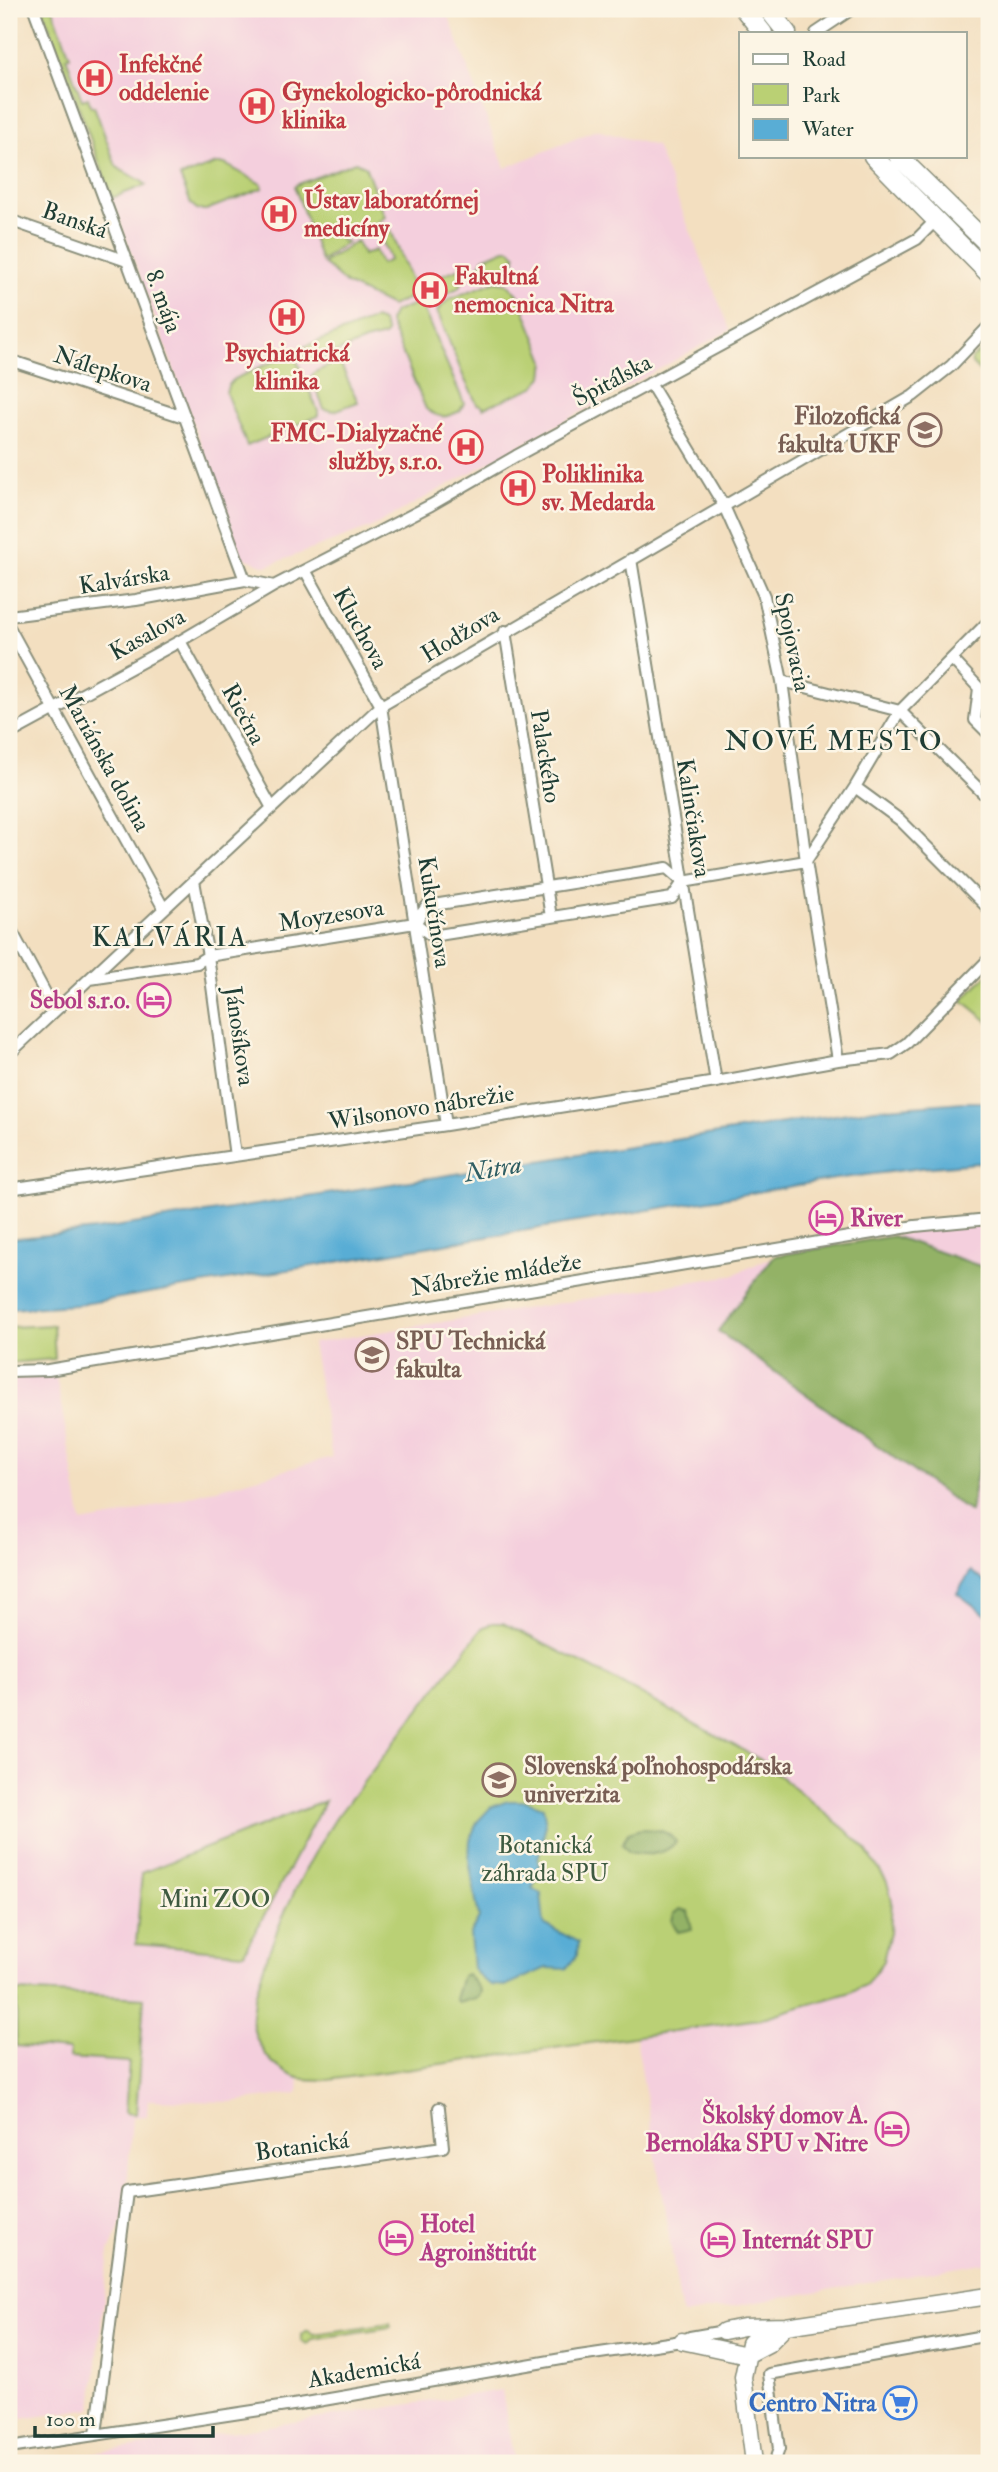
<svg xmlns="http://www.w3.org/2000/svg" width="998" height="2472" font-family="'IM FELL Double Pica',serif">
  <style>
    .built { fill: #f4cfdd }
    .green { fill: #bad074; stroke: #6c8654; stroke-width: 2 }
    .forest { fill: #93b266; stroke: #59784d; stroke-width: 2 }
    .water { fill: #59add5; stroke: #3c7584; stroke-width: 2 }
    .lines { fill: none; stroke-linecap: round; stroke-linejoin: round }
    .street-casing { stroke: #898e7a; stroke-width: 14 }
    .secondary-casing { stroke: #898e7a; stroke-width: 19 }
    .primary-casing { stroke: #898e7a; stroke-width: 21 }
    .street { stroke: #fff; stroke-width: 10 }
    .secondary { stroke: #fff; stroke-width: 16 }
    .primary { stroke: #fff; stroke-width: 18 }
    .labels { text-anchor: middle; stroke-width: 5; stroke-linejoin: round; paint-order: stroke }
    .health-label { font-size: 24px; font-weight: bold; fill: #be3a42; stroke: #fcf5e5; text-anchor: start }
    .street-label { font-size: 24px; fill: #1f3d34; stroke: #fcf5e5 }
    .education-label { font-size: 24px; font-weight: bold; fill: #785e54; stroke: #fcf5e5; text-anchor: start }
    .hotel-label { font-size: 24px; font-weight: bold; fill: #b23c85; stroke: #fcf5e5; text-anchor: start }
    .park-label { font-size: 24px; fill: #3e5a41; stroke: #fcf5e5 }
    .shop-label { font-size: 24px; font-weight: bold; fill: #366cbe; stroke: #fcf5e5; text-anchor: end }
    .water-label { font-size: 26px; font-style: italic; fill: #305f64; stroke: #fcf5e5 }
    .quarter-label { font-size: 28px; letter-spacing: 2px; fill: #1f3d34; stroke: #fcf5e5 }
  </style>
  <rect width="100%" height="100%" fill="#fcf5e5"/>
  <filter id="ink" filterUnits="userSpaceOnUse"><feTurbulence type="fractalNoise" baseFrequency=".0143" numOctaves="2"/><feDisplacementMap in="SourceGraphic" scale="14" xChannelSelector="R" yChannelSelector="G"/><feConvolveMatrix kernelMatrix="1 2 1 2 8 2 1 2 1" color-interpolation-filters="sRGB"/></filter>
  <filter id="wash" filterUnits="userSpaceOnUse"><feTurbulence type="fractalNoise" baseFrequency=".00686" numOctaves="4" result="noise"/><feDisplacementMap in="SourceGraphic" scale="28" xChannelSelector="R" yChannelSelector="G"/><feGaussianBlur stdDeviation="1.57" result="paint"/><feColorMatrix in="noise" values="0 0 0 0 0 0 0 0 0 0 0 0 0 0 0 0 0 1.4 0 .05"/><feComposite in="paint" operator="in"/></filter>
  <g filter="url(#wash)">
    <rect width="100%" height="100%" fill="#f3dfc0"/>
    <path class="built" d="M43,9H446L505,168L596,130L656,146L730,330L370,528L266,566L242,557Z
      M989,1225V2262L682,2315L636,2037L328,2080L299,2078L298,2093L231,2102L148,2100L147,2116L132,2117L125,2214L109,2252L92,2408L9,2421V1376H56L82,1523L116,1517L332,1457L312,1343L733,1275L774,1256L918,1231Z
      M502,2390L514,2463H31L43,2461Z"/>
    <path class="green" d="M43,9H53L70,56L66,57L82,100L88,98L91,107L94,106L116,166C125,175 138,176 146,185L112,198Z
      M355,162L365,166L385,217L358,236L351,234L350,230L340,236V240L347,242L321,261L295,188L296,185Z
      M216,164H225L261,184L263,188L206,210H198L191,204L180,177Z
      M384,225L389,226L415,290L412,297L391,306L346,284L323,263L357,241L363,255L375,250L381,264L390,260L379,232L380,227Z
      M505,249H511L516,255L513,268L490,277L483,275L480,265L484,258Z
      M460,268L463,270L465,275L460,287L438,298H431L426,290V285L431,279Z
      M496,281L506,283L518,294L545,361L543,377L534,387L483,408V406L477,404L464,378L437,311L449,299Z
      M419,303L422,306L464,403L460,411C446,418 439,419 426,409L389,321L394,312Z
      M374,319L382,322L387,333L384,336L365,341L315,361L307,360L302,357L304,347Z
      M989,345V381L972,364L971,359Z
      M287,355H293L297,361L318,411V416L247,446L226,393L228,386L234,379Z
      M339,361L358,402L334,411L324,409L311,377L315,372Z
      M989,973V1022L962,1000Z
      M53,1325L55,1359L9,1363V1327Z
      M492,1623H503L615,1680L759,1759L846,1830L867,1851L887,1882L892,1901L890,1932L883,1961L866,1985L848,1993L759,2019L328,2080C318,2079 305,2081 296,2077C271,2068 252,2043 252,2015C253,1998 260,1979 265,1963C283,1911 306,1864 336,1818L482,1628Z
      M325,1801L244,1953L136,1944L142,1873Z
      M17,1991L144,1998L136,2114L125,2113L129,2062L69,2058L70,2050L16,2046Z
      M390,2323L391,2327L313,2339L307,2345L301,2341V2334L308,2330L314,2334Z"/>
    <path class="forest" d="M893,1236L989,1269V1418H987L970,1512L718,1331L774,1256Z
      M641,1829C656,1830 667,1829 676,1842C664,1856 646,1856 629,1852L622,1844L628,1833Z
      M680,1909L688,1911L692,1929L678,1932L672,1921L674,1913Z
      M467,1974L481,1991L479,1997L458,2003L455,1999L462,1976Z"/>
    <path class="water" d="M963,1102H989V1162L920,1168L835,1179L77,1305L9,1309V1239L95,1230L874,1109Z
      M971,1571L989,1585V1617L957,1593Z
      M508,1801H526L543,1807L546,1824L538,1859L540,1873L532,1888L541,1894L544,1924L578,1942L577,1955L566,1969L546,1968L505,1986L491,1985L482,1979L473,1969L470,1934L479,1918L469,1860L470,1840L477,1822L491,1807Z"/>
  </g>
  <g filter="url(#ink)">
    <g class="lines">
      <defs>
        <path id="street" d="M34,9L245,580
          M816,33L852,9
          M9,220L127,261
          M9,360L184,417
          M650,383L724,506L764,596L782,681L806,861L838,1060
          M631,559L716,1082
          M305,570L381,706L446,1125
          M9,616L136,600L245,580L274,586
          M9,627L164,909
          M505,631L551,917
          M180,641L272,808
          M953,660L979,688L975,720L989,734
          M782,681L900,711L989,799
          M9,734L180,641L274,586L431,505L516,456L917,239L935,221
          M855,787L900,820L989,909
          M806,861L855,787L900,711L989,621
          M194,881L208,956L235,1156
          M683,882L667,868L427,906L415,923L432,936L672,898L683,882L806,861
          M9,926L55,1011
          M90,979L197,963L208,956L415,923
          M9,1054L381,706L913,396L951,366L989,326
          M9,1189L446,1125L716,1082L838,1060L891,1054L907,1043L989,959
          M9,1371L48,1370L915,1226L989,1219
          M96,2434L127,2192L443,2147L439,2108
          M9,2448L306,2403L579,2356L682,2341L690,2337L724,2331
          M774,2463L779,2449L769,2374L989,2335"/>
        <path id="secondary" d="M724,2331L744,2327L786,2326L989,2296
          M682,2341L747,2355
          M747,2355L768,2344L786,2326
          M754,2463L743,2377L750,2343L766,2328"/>
        <path id="primary" d="M744,9L763,33
          M768,9L787,33
          M873,156L989,274
          M898,156L989,245"/>
      </defs>
      <use href="#street" class="street-casing"/>
      <use href="#secondary" class="secondary-casing"/>
      <use href="#primary" class="primary-casing"/>
      <use href="#street" class="street"/>
      <use href="#secondary" class="secondary"/>
      <use href="#primary" class="primary"/>
    </g>
  </g>
  <defs>
    <symbol id="hospital-ring" viewBox="-11 -11 22 22"><circle r="9.5" fill="#fcf5e5" stroke="#e0444e" stroke-width="1.5"/><path d="M-5-5h3v3.5h4V-5h3V5h-3V1.5h-4V5h-3Z" fill="#e0444e"/></symbol>
    <symbol id="university-ring" viewBox="-11 -11 22 22"><circle r="9.5" fill="#fcf5e5" stroke="#8d6e63" stroke-width="1.5"/><path d="M0-5L7-2L0 1L-7-2ZM-4 1L0 2.5L4 1V4Q0 6-4 4Z" fill="#8d6e63"/></symbol>
    <symbol id="hotel-ring" viewBox="-11 -11 22 22"><circle r="9.5" fill="#fcf5e5" stroke="#d1479c" stroke-width="1.5"/><path d="M-6-4.5h1.5V1H6V5H4.5V3h-9V5H-6ZM-4 0a1.8 1.8 0 1 1 3.6 0ZM.5 0V-2.5h3Q6-2.5 6 0Z" fill="#d1479c"/></symbol>
    <symbol id="supermarket-ring" viewBox="-11 -11 22 22"><circle r="9.5" fill="#fcf5e5" stroke="#3f7fe0" stroke-width="1.5"/><path d="M-6-5.5h2.5l.6 2H6L4.5 2H-2.5L-4.4-4H-6ZM-1.5 3.2a1.3 1.3 0 1 0 .1 0ZM3 3.2a1.3 1.3 0 1 0 .1 0Z" fill="#3f7fe0"/></symbol>
  </defs>
  <g fill-rule="evenodd">
    <use href="#hospital-ring" x="76" y="59" width="38" height="38"/>
    <use href="#hospital-ring" x="238" y="87" width="38" height="38"/>
    <use href="#hospital-ring" x="260" y="195" width="38" height="38"/>
    <use href="#hospital-ring" x="411" y="271" width="38" height="38"/>
    <use href="#hospital-ring" x="268" y="298" width="38" height="38"/>
    <use href="#university-ring" x="906" y="411" width="38" height="38"/>
    <use href="#hospital-ring" x="447" y="428" width="38" height="38"/>
    <use href="#hospital-ring" x="499" y="469" width="38" height="38"/>
    <use href="#hotel-ring" x="135" y="981" width="38" height="38"/>
    <use href="#hotel-ring" x="807" y="1199" width="38" height="38"/>
    <use href="#university-ring" x="353" y="1336" width="38" height="38"/>
    <use href="#university-ring" x="480" y="1761" width="38" height="38"/>
    <use href="#hotel-ring" x="873" y="2110" width="38" height="38"/>
    <use href="#hotel-ring" x="377" y="2219" width="38" height="38"/>
    <use href="#hotel-ring" x="699" y="2221" width="38" height="38"/>
    <use href="#supermarket-ring" x="881" y="2384" width="38" height="38"/>
  </g>
  <g class="labels">
    <g class="health-label">
      <text x="119" y="72">Infekčné<tspan x="119" dy="28">oddelenie</tspan></text>
      <text x="282" y="100">Gynekologicko-pôrodnická<tspan x="282" dy="28">klinika</tspan></text>
      <text x="304" y="208">Ústav laboratórnej<tspan x="304" dy="28">medicíny</tspan></text>
      <text x="454" y="284">Fakultná<tspan x="454" dy="28">nemocnica Nitra</tspan></text>
      <text x="287" y="361" text-anchor="middle">Psychiatrická<tspan x="287" dy="28">klinika</tspan></text>
      <text x="442" y="441" text-anchor="end">FMC-Dialyzačné<tspan x="442" dy="28">služby, s.r.o.</tspan></text>
      <text x="542" y="482">Poliklinika<tspan x="542" dy="28">sv. Medarda</tspan></text>
    </g>
    <g class="street-label">
      <text transform="translate(75 220) rotate(19)" y="8">Banská</text>
      <text transform="translate(164 301) rotate(70)" y="8">8. mája</text>
      <text transform="translate(103 369) rotate(18)" y="8">Nálepkova</text>
      <text transform="translate(612 380) rotate(-28)" y="8">Špitálska</text>
      <text transform="translate(124 579) rotate(-9)" y="8">Kalvárska</text>
      <text transform="translate(361 628) rotate(61)" y="8">Kluchova</text>
      <text transform="translate(147 634) rotate(-29)" y="8">Kasalova</text>
      <text transform="translate(460 634) rotate(-31)" y="8">Hodžova</text>
      <text transform="translate(793 642) rotate(78)" y="8">Spojovacia</text>
      <text transform="translate(244 714) rotate(61)" y="8">Riečna</text>
      <text transform="translate(546 756) rotate(81)" y="8">Palackého</text>
      <text transform="translate(105 758) rotate(61)" y="8">Mariánska dolina</text>
      <text transform="translate(694 818) rotate(81)" y="8">Kalinčiakova</text>
      <text transform="translate(435 912) rotate(81)" y="8">Kukučínova</text>
      <text transform="translate(331 915) rotate(-9)" y="8">Moyzesova</text>
      <text transform="translate(240 1036) rotate(82)" y="8">Jánošíkova</text>
      <text transform="translate(421 1107) rotate(-9)" y="8">Wilsonovo nábrežie</text>
      <text transform="translate(496 1274) rotate(-9)" y="8">Nábrežie mládeže</text>
      <text transform="translate(302 2146) rotate(-8)" y="8">Botanická</text>
      <text transform="translate(364 2370) rotate(-10)" y="8">Akademická</text>
    </g>
    <g class="education-label">
      <text x="900" y="424" text-anchor="end">Filozofická<tspan x="900" dy="28">fakulta UKF</tspan></text>
      <text x="396" y="1349">SPU Technická<tspan x="396" dy="28">fakulta</tspan></text>
      <text x="524" y="1774">Slovenská poľnohospodárska<tspan x="524" dy="28">univerzita</tspan></text>
    </g>
    <g class="hotel-label">
      <text x="130" y="1008" text-anchor="end">Sebol s.r.o.</text>
      <text x="850" y="1226">River</text>
      <text x="868" y="2123" text-anchor="end">Školský domov A.<tspan x="868" dy="28">Bernoláka SPU v Nitre</tspan></text>
      <text x="420" y="2232">Hotel<tspan x="420" dy="28">Agroinštitút</tspan></text>
      <text x="742" y="2248">Internát SPU</text>
    </g>
    <g class="park-label">
      <text x="545" y="1853">Botanická<tspan x="545" dy="28">záhrada SPU</tspan></text>
      <text x="215" y="1907">Mini ZOO</text>
    </g>
    <g class="shop-label">
      <text x="876" y="2411">Centro Nitra</text>
    </g>
    <g class="water-label">
      <text transform="translate(493 1168) rotate(-10)" y="9">Nitra</text>
    </g>
    <g class="quarter-label">
      <text x="834" y="750">NOVÉ MESTO</text>
      <text x="170" y="946">KALVÁRIA</text>
    </g>
  </g>
  <rect width="998" height="2472" fill="none" stroke="#fcf5e5" stroke-width="35"/>
  <rect x="739" y="32" width="228" height="126" fill="#fcf5e5" stroke="#a4ab9e" stroke-width="2"/>
  <rect x="753" y="54" width="35" height="10" fill="#ffffff" stroke="#a4ab9e" stroke-width="2"/>
  <text x="802" y="66" font-size="21" fill="#1f3d34">Road</text>
  <rect x="753" y="84" width="35" height="21" fill="#bad074" stroke="#a4ab9e" stroke-width="2"/>
  <text x="802" y="102" font-size="21" fill="#1f3d34">Park</text>
  <rect x="753" y="119" width="35" height="21" fill="#59add5" stroke="#a4ab9e" stroke-width="2"/>
  <text x="802" y="136" font-size="21" fill="#1f3d34">Water</text>
  <path d="M35 2426v10h178v-10" fill="none" stroke="#1f3d34" stroke-width="3.5"/>
  <text x="46" y="2426" font-size="21" fill="#1f3d34" stroke="#fcf5e5" stroke-width="5" paint-order="stroke">100 m</text>
</svg>
